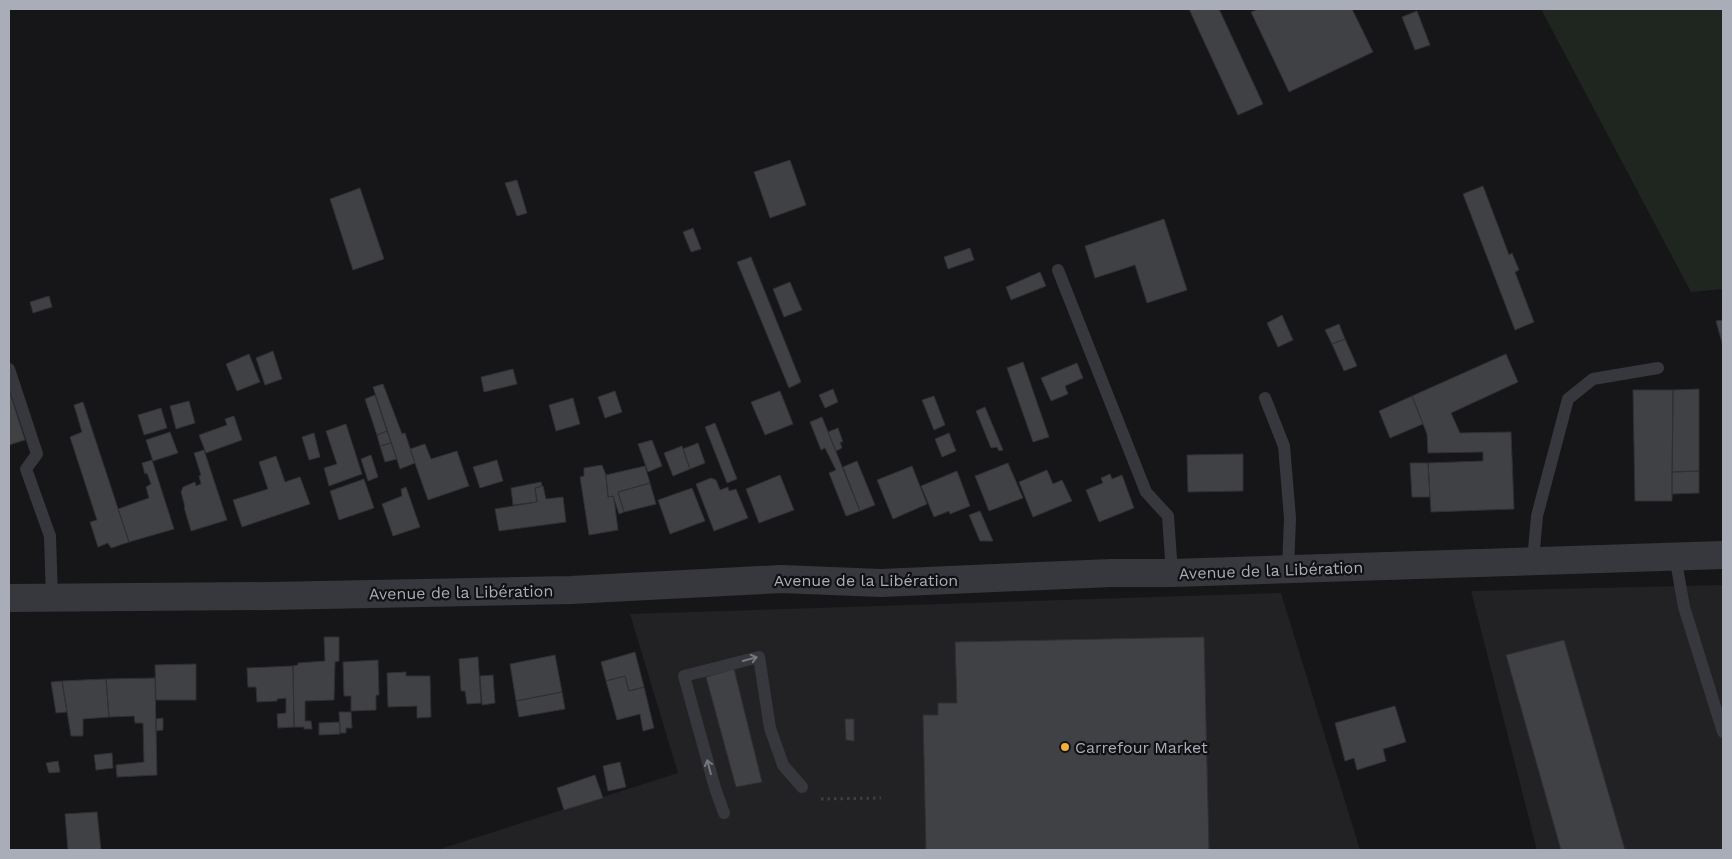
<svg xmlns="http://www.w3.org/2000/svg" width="1732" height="859" font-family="'Work Sans',sans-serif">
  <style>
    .built { fill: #222225 }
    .green { fill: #1e261f }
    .building { fill: #404145; stroke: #303034 }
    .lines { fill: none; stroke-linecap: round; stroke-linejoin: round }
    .path { stroke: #3d3f44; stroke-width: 3; stroke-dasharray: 2.5 4; stroke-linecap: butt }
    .service { stroke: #37383d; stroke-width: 12 }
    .tertiary { stroke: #37383d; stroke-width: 28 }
    .oneway { stroke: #757881 }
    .poi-dot { fill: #f2b134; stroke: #111113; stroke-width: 2 }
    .labels { text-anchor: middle; stroke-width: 4.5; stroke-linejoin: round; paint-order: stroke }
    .street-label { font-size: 16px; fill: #a8adb8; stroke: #111113 }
    .poi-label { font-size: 16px; fill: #a8adb8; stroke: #111113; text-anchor: start }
  </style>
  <rect width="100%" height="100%" fill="#161618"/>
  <path class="built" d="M1723,585V850H1537L1471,591Z
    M1281,593L1360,850L440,849L678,773L630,614Z"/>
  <path class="green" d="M1541,9H1723V289L1691,292Z"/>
  <path class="building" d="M1189,9H1219L1263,104L1238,115Z
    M1259,9H1352L1373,52L1289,92L1251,12Z
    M1417,11L1430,45L1415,50L1402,17Z
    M790,160L806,205L770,218L754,172Z
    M517,180L527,213L517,216L505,183Z
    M1483,186L1509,255L1512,253L1519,270L1515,272L1534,322L1515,330L1463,194Z
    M360,188L384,259L353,270L330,199Z
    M1164,219L1187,290L1147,303L1135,265L1095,278L1085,246Z
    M693,228L701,249L691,252L683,232Z
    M970,248L974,260L948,269L944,257Z
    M751,257L801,382L789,388L737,262Z
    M1040,272L1046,286L1011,300L1006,287Z
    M790,282L802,310L784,317L773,289Z
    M49,296L52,307L33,313L30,302Z
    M1282,315L1293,340L1278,347L1267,323Z
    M1723,320V346L1716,321Z
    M1339,324L1345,339L1332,344L1325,330Z
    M1345,339L1357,366L1344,371L1332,344Z
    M273,351L282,379L265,385L256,358Z
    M249,354L260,382L237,391L226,364Z
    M1506,354L1518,382L1451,413L1460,433L1511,432L1514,509L1431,512L1428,463L1483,461V452L1428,453L1427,434L1412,396Z
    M1023,362L1049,437L1033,442L1007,368Z
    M1077,363L1083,378L1065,386L1068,394L1051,401L1041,378Z
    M513,369L517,384L484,392L481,377Z
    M383,384L402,434L405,433L415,463L400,469L373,387Z
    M833,389L838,402L825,408L819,395Z
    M1699,389V471L1672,472L1673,390Z
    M9,390L25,440L9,445Z
    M1633,390H1673L1672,501H1635Z
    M615,391L622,412L605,418L598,397Z
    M780,391L793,424L765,435L751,402Z
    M375,395L387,431L377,435L365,399Z
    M934,396L945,425L934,430L922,400Z
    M1412,396L1423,424L1390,438L1379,411Z
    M573,398L580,424L556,431L549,405Z
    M189,401L195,423L176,429L170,406Z
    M83,402L129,542L111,548L108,543L98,547L90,522L97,520L70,437L82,432L74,405Z
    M985,407L1003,450L999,451L997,447L991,448L976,411Z
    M161,408L167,428L144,435L138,415Z
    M234,416L242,440L206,453L199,435L227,425L225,419Z
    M822,417L860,511L846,516L829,473L836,470L825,448L821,450L810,422Z
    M715,423L737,479L727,483L705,427Z
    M346,424L362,474L329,486L324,468L337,464L326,431Z
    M838,428L843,442H840L842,448L836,451L828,432Z
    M387,431L391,443L380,446L377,435Z
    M170,432L178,453L153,461L146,440Z
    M314,433L320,457L309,460L302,437Z
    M949,433L956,451L942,457L935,439Z
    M652,440L662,466L648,472L638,444Z
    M391,443L397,459L385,462L380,446Z
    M698,443L705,463L690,469L683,449Z
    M425,444L431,459L457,451L469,486L428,500L410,449Z
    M682,446L690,469L673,476L664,453Z
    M204,450L227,520L191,531L184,507H185L181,492L183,487L195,482L196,486L201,484L199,476L201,475L194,453Z
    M1243,454V491L1188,492L1187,455Z
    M371,455L378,477L368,481L361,459Z
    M276,456L285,482L300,477L310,504L242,527L233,500L268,489L259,462Z
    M152,460L174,529L129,542L118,509L149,498L146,487L151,484L147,473L145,474L142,463Z
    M497,460L503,481L480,488L473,467Z
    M857,461L875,505L860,511L843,467Z
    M1008,463L1023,498L989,511L975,476Z
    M1410,463H1428L1430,497H1412Z
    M602,465L606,475L608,497L613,496L614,499L618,530L589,535L580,477L584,476V468Z
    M645,466L650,483L618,492L624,512L619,514L613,496L608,497L606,475Z
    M912,466L927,504L893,519L877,480Z
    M1047,470L1053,484L1062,480L1072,501L1033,517L1019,482Z
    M957,471L970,506L950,514L949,511L934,517L921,486Z
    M1699,471V493L1672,494V472Z
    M1110,474L1112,479L1122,475L1134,508L1099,522L1086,490L1103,483L1101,478Z
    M780,475L794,510L759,523L746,489Z
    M711,478L716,480L720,490L728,487L729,491L736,489L748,518L714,531L696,484Z
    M364,479L374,508L339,520L330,491Z
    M541,482L542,486L535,488L537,502L513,505L511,488Z
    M650,483L656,504L624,512L618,492Z
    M542,486H543L546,499L563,497L566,522L499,531L495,509L537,502L535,488Z
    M406,487L420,527L393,536L382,504L402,496L401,489Z
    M692,488L705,521L670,534L658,500Z
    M980,511L993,541H980L969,515Z
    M324,637H339V661L335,662L334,700L305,701V721H311L312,729H304V727H294L293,666L298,665V663L325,661Z
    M1204,637L1209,850H926L923,715H938V703H957L955,642Z
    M1564,640L1625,850H1561L1506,655Z
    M635,652L644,687L629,691L625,676L606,681L601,662Z
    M555,655L562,692L516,701L510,664Z
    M478,657L481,703L467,704L465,691H461L459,659Z
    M378,660L379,695H376V710L351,711V696H344L343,662Z
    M196,664V700H156L155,665Z
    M293,666L294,727L278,728L277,714L286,713V698L277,699V701L257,702L256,687H248L247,668Z
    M734,669L762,782L736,787L706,677Z
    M406,672V676H430L431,717L417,718V706L388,707L387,673Z
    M493,675L495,703L482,705L480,676Z
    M625,676L629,691L644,687L654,728L643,731L640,714L617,720L606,681Z
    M155,678L157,775L117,777L116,765L144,762L143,723H135L134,716L109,717L106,679Z
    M106,679L109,717L83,719V736H71L62,681Z
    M62,681L67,712L56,713L51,682Z
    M562,692L565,709L519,717L516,701Z
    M1395,706L1406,742L1383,749L1386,761L1357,770L1354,758L1345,761L1335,723Z
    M339,712H351L352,728H346V733H340Z
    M163,718V730L156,731V719Z
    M845,719H854V741L846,740Z
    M340,722V734L319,735V723Z
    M112,753L113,768L96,770L94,755Z
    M58,761L60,772L49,773L46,763Z
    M620,762L626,787L608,791L603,766Z
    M595,775L603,798L564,810L557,788Z
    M97,812L101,850H68L65,814Z"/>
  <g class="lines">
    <path class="path" d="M821,799L881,798"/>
    <path class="service" d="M1058,270L1146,492L1168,516L1172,573
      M9,369L37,454L26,469L50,536L52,598
      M1265,398L1284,446L1290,518L1288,569
      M1675,556L1684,607L1723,732
      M1533,561L1537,516L1568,399L1593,379L1658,368
      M724,813L715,788L684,676L759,657L770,728L783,765L802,787"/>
    <path class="tertiary" d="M9,598L271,596L571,590L781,579L881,583L1111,573H1172L1723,555"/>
  </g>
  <defs><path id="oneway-shaft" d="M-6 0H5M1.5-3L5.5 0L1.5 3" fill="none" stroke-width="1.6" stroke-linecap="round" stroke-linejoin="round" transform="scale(1.25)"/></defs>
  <g class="oneway">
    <use href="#oneway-shaft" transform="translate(750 659) rotate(-15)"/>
    <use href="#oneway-shaft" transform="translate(709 767) rotate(-105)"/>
  </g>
  <circle class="poi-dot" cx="1065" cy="747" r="5"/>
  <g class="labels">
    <g class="street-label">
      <text transform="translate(1271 570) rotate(-2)" y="6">Avenue de la Libération</text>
      <text x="866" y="586">Avenue de la Libération</text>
      <text transform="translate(461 592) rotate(-1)" y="6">Avenue de la Libération</text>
    </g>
    <g class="poi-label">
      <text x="1075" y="753">Carrefour Market</text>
    </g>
  </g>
  <rect width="1732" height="859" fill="none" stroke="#a8adb8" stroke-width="20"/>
</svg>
